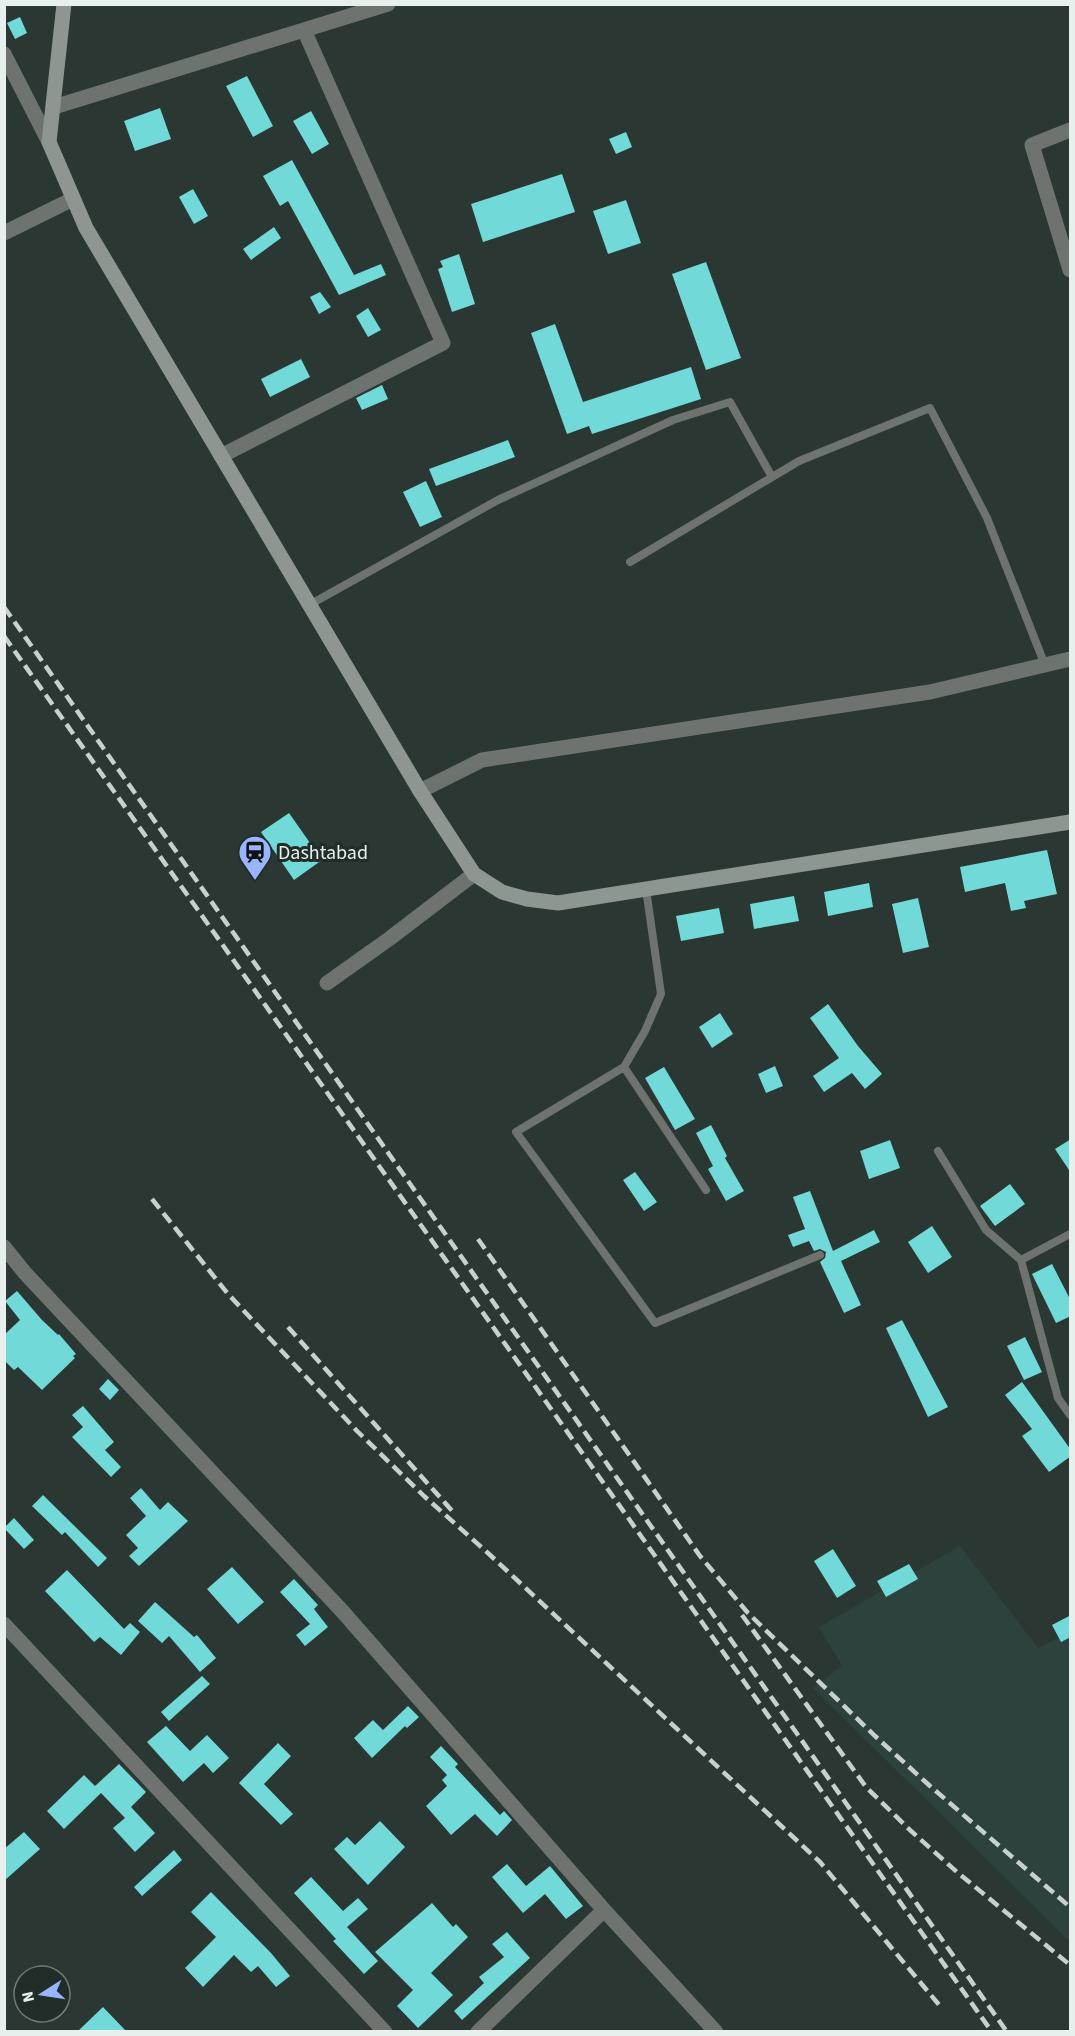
<svg xmlns="http://www.w3.org/2000/svg" width="1075" height="2036" font-family="'Source Sans 3',sans-serif">
  <style>
    .built { fill: #2e423d }
    .building { fill: #71d9d8 }
    .lines { fill: none; stroke-linecap: round; stroke-linejoin: round }
    .lane { stroke: #6e7370; stroke-width: 8 }
    .street { stroke: #6e7370; stroke-width: 15 }
    .secondary { stroke: #8e9691; stroke-width: 15 }
    .rail { stroke: #c8d0ce; stroke-width: 4.5; stroke-dasharray: 12 6; stroke-linecap: butt }
    .labels { text-anchor: middle; stroke-width: 6; stroke-linejoin: round; paint-order: stroke }
    .poi-label { font-size: 20px; fill: #e8f0ee; stroke: #202d29; text-anchor: start }
  </style>
  <rect width="100%" height="100%" fill="#2a3733"/>
  <path class="built" d="M960,1546L1038,1648L1070,1632V1942L813,1688L842,1666L819,1627Z"/>
  <path class="building" d="M20,17L27,33L15,39L7,23Z
    M247,76L273,126L253,137L226,86Z
    M160,108L171,139L135,151L124,121Z
    M311,111L329,144L312,154L293,121Z
    M626,132L632,147L616,154L609,139Z
    M292,160L354,275L381,264L386,275L339,295L288,201L280,206L263,176Z
    M562,174L575,212L483,242L471,204Z
    M193,189L208,216L194,224L179,197Z
    M626,200L641,243L608,254L593,211Z
    M274,227L281,238L251,260L243,249Z
    M459,254L475,304L452,312L438,269L443,267L440,261Z
    M706,262L741,358L706,370L672,274Z
    M320,292L331,307L319,314L310,297Z
    M368,308L381,330L368,337L356,316Z
    M555,324L583,402L691,367L701,399L592,434L589,426L567,434L531,333Z
    M301,359L310,377L270,397L261,379Z
    M382,385L388,399L362,410L356,398Z
    M508,440L515,457L436,486L429,469Z
    M426,481L442,517L420,527L403,492Z
    M289,813L322,860L294,880L261,832Z
    M1047,850L1057,894L1024,901L1026,908L1011,911L1005,883L965,892L960,867Z
    M869,883L873,907L828,916L824,892Z
    M794,896L799,921L754,929L750,904Z
    M918,898L929,947L903,953L892,904Z
    M719,908L724,933L681,941L676,916Z
    M828,1004L858,1046L882,1074L865,1089L852,1073L824,1092L813,1076L839,1058L810,1018Z
    M720,1013L733,1034L712,1048L699,1027Z
    M775,1066L783,1086L766,1093L758,1074Z
    M664,1067L695,1119L675,1130L645,1078Z
    M711,1125L727,1156L725,1158L744,1191L726,1201L708,1169L713,1166L696,1133Z
    M1071,1139V1173L1055,1149Z
    M890,1140L900,1168L869,1179L860,1151Z
    M635,1172L657,1202L644,1211L623,1180Z
    M1010,1184L1025,1204L995,1226L980,1206Z
    M810,1191L833,1251L874,1230L880,1242L841,1261L861,1305L844,1313L820,1262L825,1258L826,1252L820,1249L814,1251L809,1241L793,1247L788,1235L805,1229L793,1197Z
    M932,1226L952,1257L928,1273L908,1242Z
    M1052,1264L1071,1301V1316L1056,1323L1032,1274Z
    M17,1291L42,1320L58,1335L59,1334L76,1354L73,1356L75,1358L42,1390L18,1367L14,1370L4,1360V1335L20,1320L5,1301Z
    M902,1320L948,1407L928,1417L886,1328Z
    M1025,1337L1042,1372L1024,1380L1007,1346Z
    M108,1379L119,1390L110,1400L99,1389Z
    M1022,1382L1071,1450V1456L1049,1472L1022,1436L1032,1429L1005,1395Z
    M83,1406L114,1442L105,1450L121,1467L111,1477L72,1437L83,1427L72,1415Z
    M141,1488L160,1510L168,1502L188,1521L139,1566L129,1556L138,1548L126,1535L146,1516L130,1498Z
    M43,1495L107,1558L98,1567L65,1532L62,1535L32,1506Z
    M14,1518L34,1540L24,1549L4,1528Z
    M833,1549L856,1586L837,1598L814,1561Z
    M909,1564L918,1579L886,1597L877,1581Z
    M232,1567L264,1602L238,1624L207,1589Z
    M67,1570L124,1629L130,1623L140,1632L121,1655L100,1637L94,1642L45,1591Z
    M294,1579L318,1605L314,1609L328,1627L305,1646L296,1635L310,1624L280,1592Z
    M155,1602L194,1637L197,1635L216,1658L200,1672L169,1636L162,1643L138,1621Z
    M1071,1615V1637L1061,1642L1052,1625Z
    M202,1676L210,1684L169,1721L161,1712Z
    M408,1706L419,1717L407,1728L405,1726L372,1758L354,1738L373,1720L383,1730Z
    M166,1726L190,1751L207,1735L229,1758L213,1773L204,1763L183,1782L147,1742Z
    M278,1743L291,1756L264,1784L293,1814L281,1825L239,1783Z
    M441,1746L458,1764L455,1767L500,1815L504,1811L512,1820L497,1836L475,1814L451,1835L426,1806L447,1786L442,1780L447,1775L430,1757Z
    M119,1764L146,1792L131,1807L155,1833L135,1852L113,1828L125,1818L101,1793L64,1829L47,1811L84,1775L95,1786Z
    M380,1821L405,1847L368,1885L334,1849L347,1837L355,1845Z
    M24,1832L40,1849L4,1881V1849Z
    M174,1850L182,1860L142,1896L134,1887Z
    M507,1864L526,1886L550,1866L583,1906L566,1919L545,1894L523,1913L492,1877Z
    M311,1877L343,1911L358,1898L368,1909L347,1927L378,1961L364,1974L333,1941L336,1939L294,1893Z
    M211,1892L271,1953L290,1976L276,1987L258,1966L251,1972L234,1955L203,1987L185,1968L216,1937L191,1912Z
    M432,1903L453,1927L456,1924L468,1937L431,1973L453,1995L418,2028L397,2006L413,1990L375,1952Z
    M507,1932L530,1958L462,2020L454,2011L484,1983L479,1977L504,1957L492,1944Z
    M103,2007L126,2031H78Z"/>
  <g class="lines">
    <path class="lane" d="M630,562L799,461L930,408L987,518L1045,665
      M309,605L498,500L673,420L730,402L772,477
      M646,889L661,994L645,1031L624,1067L706,1190
      M624,1067L516,1132L655,1323L820,1255
      M938,1151L986,1230L1021,1260
      M1070,1234L1021,1260L1058,1398L1070,1415"/>
    <path class="street" d="M4,54L49,142
      M54,107L388,4
      M1070,130L1032,145L1070,270
      M4,233L73,199
      M221,456L443,343L304,30
      M420,791L482,760L930,692L1070,659
      M327,983L389,939L474,874
      M4,1247L25,1273L343,1612L604,1910L716,2032
      M4,1624L385,2032
      M478,2032L604,1910"/>
    <path class="secondary" d="M64,4L49,142L86,228L420,791L474,874L502,892L527,899L558,903L1070,822"/>
    <path class="rail" d="M4,607L1007,2032
      M4,636L992,2032
      M152,1199L228,1294L358,1432L424,1496L489,1554L820,1862L940,2006
      M478,1239L700,1556L748,1613L875,1736L930,1786L1070,1907
      M288,1327L454,1513
      M742,1615L866,1787L911,1831L957,1872L1070,1965"/>
  </g>
  <defs>
    <symbol id="station-pin" viewBox="-11 -11 22 30"><path d="M0 17L-7.5 6A9.5 9.5 0 1 1 7.5 6Z" fill="#99b5fd" stroke="#202d29"/><path d="M-3-6H3Q5-6 5-4V2Q5 4 3 4L4.5 6H3L1.5 4h-3L-3 6H-4.5L-3 4Q-5 4-5 2V-4Q-5-6-3-6ZM-3.5-4v3h7v-3ZM-3.5 1v1.5H-2V1ZM2 1v1.5H3.5V1Z" fill="#111"/></symbol>
  </defs>
  <g fill-rule="evenodd">
    <use href="#station-pin" x="236" y="833" width="38" height="52"/>
  </g>
  <g class="labels">
    <g class="poi-label">
      <text x="278" y="859">Dashtabad</text>
    </g>
  </g>
  <rect width="1075" height="2036" fill="none" stroke="#e8f0ee" stroke-width="12"/>
  <g transform="translate(42 1994) rotate(258)"><circle r="28" fill="#202d29" stroke="#707b78" stroke-width="1.5"/>
  <path d="M0-4.5L10 22L0 15L-10 22Z" fill="#99b5fd"/>
  <text y="-9" font-size="16" font-weight="bold" text-anchor="middle" fill="#e8f0ee">N</text>
  </g>
</svg>
